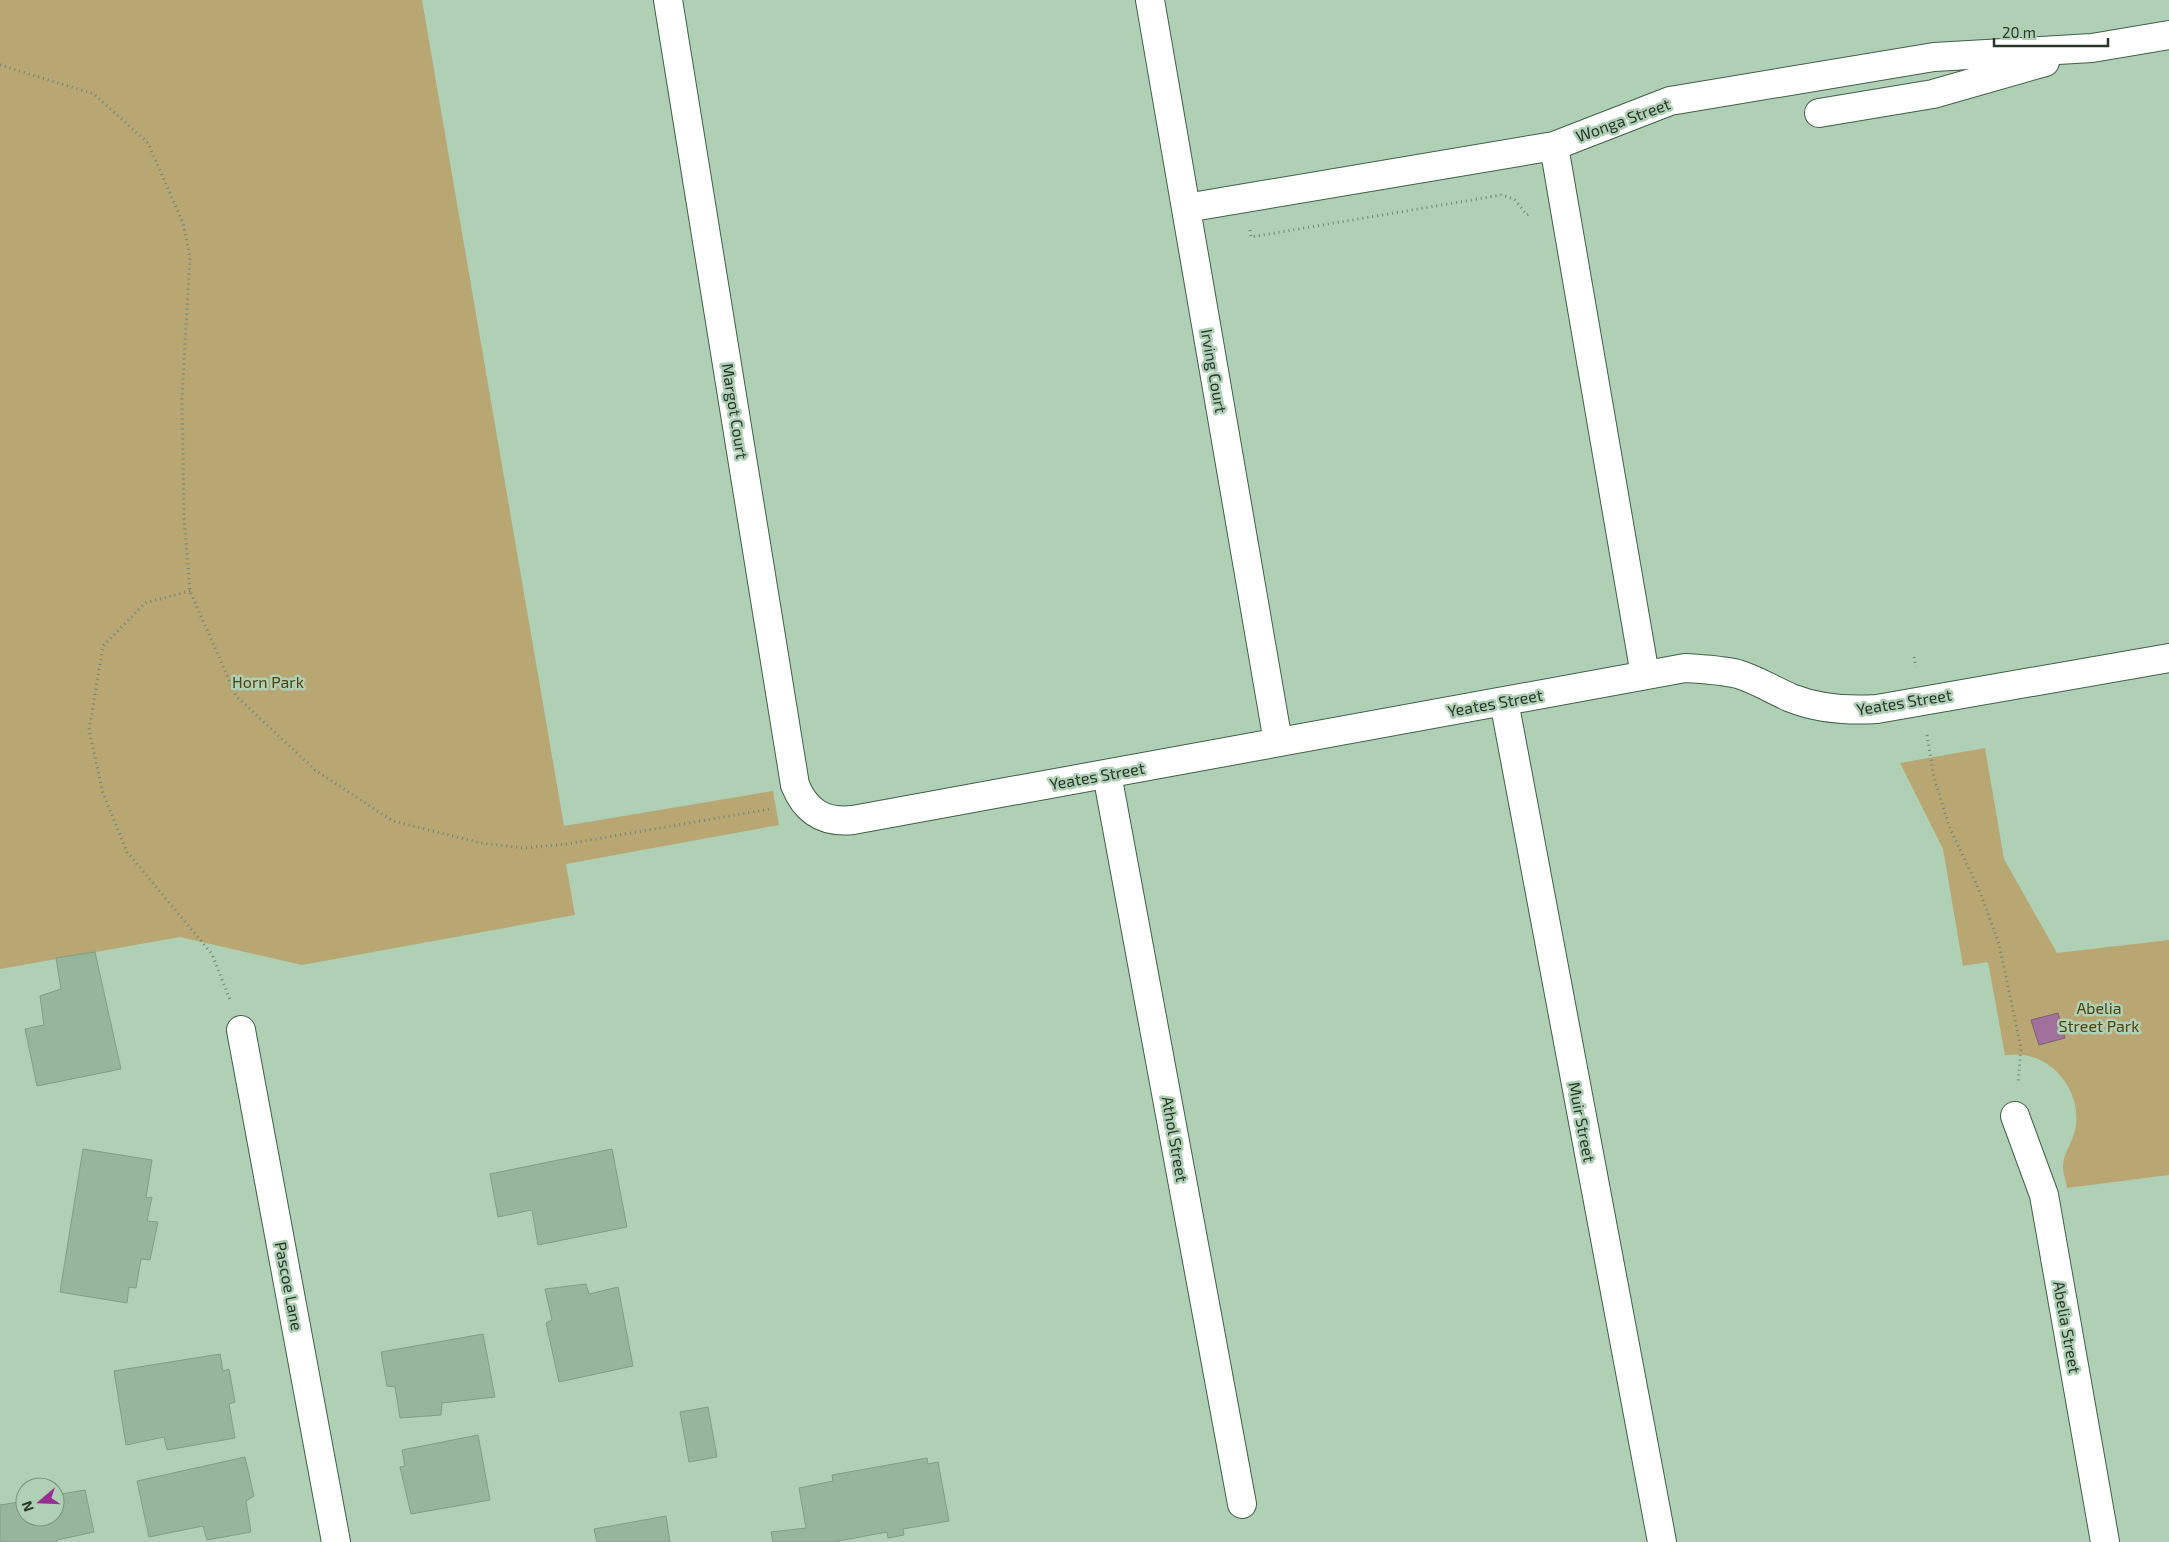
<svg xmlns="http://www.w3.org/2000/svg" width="2169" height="1542" font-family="'Exo 2',sans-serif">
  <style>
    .green { fill: #b8a673 }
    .water { fill: #a2709c; stroke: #7d5f7a }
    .building { fill: #96b69c; stroke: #7f9f85 }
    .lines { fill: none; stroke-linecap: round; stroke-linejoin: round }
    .minor-casing { stroke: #415f47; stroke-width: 30 }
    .path { stroke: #6d8572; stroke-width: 3; stroke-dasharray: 1 4; stroke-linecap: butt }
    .minor { stroke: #fff; stroke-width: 28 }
    .labels { text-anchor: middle; stroke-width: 5; stroke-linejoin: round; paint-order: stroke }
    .street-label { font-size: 16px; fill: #28362b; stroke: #afd0b5 }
    .park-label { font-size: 16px; fill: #52420e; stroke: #afd0b5 }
  </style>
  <rect width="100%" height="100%" fill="#afd0b5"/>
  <path class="green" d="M0,0H422L564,826L773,791L779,825L566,864L575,915L302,965L180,937L0,969Z
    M1985,748L2004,859L2057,953L2169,940V1175L2067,1188C2066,1181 2063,1173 2063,1165C2064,1151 2075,1139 2076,1125C2080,1092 2056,1060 2024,1055C2018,1054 2011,1055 2005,1055L1988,962L1963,966L1943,849L1900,763Z"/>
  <path class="water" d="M2058,1013L2065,1038L2039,1045L2031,1020Z"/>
  <path class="building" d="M95,952L121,1069L37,1086L25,1029L44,1025L40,996L61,989L56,958Z
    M83,1149L152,1160L146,1198L152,1197L147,1221L158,1222L150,1260L141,1259L136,1288L129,1287L127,1303L60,1292Z
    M612,1149L627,1227L538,1245L532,1210L498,1217L490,1174Z
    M586,1284L589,1294L618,1287L633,1366L559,1382L546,1323L552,1320L545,1289Z
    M483,1334L495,1397L442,1403L441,1415L400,1418L395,1387L387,1386L381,1352Z
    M220,1354L223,1371L229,1369L235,1402L229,1404L235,1438L167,1450L164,1437L126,1445L114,1371Z
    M708,1407L717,1457L689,1462L680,1412Z
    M478,1435L490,1500L411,1514L400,1467L405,1466L402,1450Z
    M245,1457L254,1496L246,1501L251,1532L207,1540L203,1526L149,1537L137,1481Z
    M927,1458L928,1464L938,1462L949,1521L903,1529L904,1535L888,1538L887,1532L833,1542H773L771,1532L806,1528L799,1488L833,1481L832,1475Z
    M85,1490L94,1532L57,1540V1542H0V1505L25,1501V1517H55V1495Z
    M666,1516L670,1542H597L594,1529Z"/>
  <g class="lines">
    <defs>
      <path id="minor" d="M668,0L795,785C806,812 824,823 853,820L1685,668C1703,669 1721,670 1738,674C1757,680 1773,690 1791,698C1819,709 1847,711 1877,709L2169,658
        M1150,0L1278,742
        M1819,113L1933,94L2045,62
        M1554,146L1645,675
        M1186,208L1554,146L1670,101L1934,57L2092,48L2169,35
        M1504,701L1662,1542
        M1107,774L1242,1504
        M241,1030L336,1542
        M2015,1116L2044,1195L2105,1542"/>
    </defs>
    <use href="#minor" class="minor-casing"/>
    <path class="path" d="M0,65L94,94L148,143L183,223L190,256L182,399L184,518L190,591L236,696L315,770L393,821L481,843L524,848L567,844L770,809
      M1250,230L1251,237L1501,195L1514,199L1527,215L1531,213
      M190,591L145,603L103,646L89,730L103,793L127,852L212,954L230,1000
      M1914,657L1916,667
      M1927,735L1934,777L1949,826L1980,892L1999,944L2021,1048L2018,1083"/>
    <use href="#minor" class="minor"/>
  </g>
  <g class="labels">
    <g class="street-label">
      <text transform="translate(1623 120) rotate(-20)" y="6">Wonga Street</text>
      <text transform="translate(1214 371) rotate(80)" y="6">Irving Court</text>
      <text transform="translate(735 411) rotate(81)" y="6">Margot Court</text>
      <text transform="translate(1904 702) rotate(-9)" y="6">Yeates Street</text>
      <text transform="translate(1495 703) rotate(-10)" y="6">Yeates Street</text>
      <text transform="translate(1097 776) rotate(-10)" y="6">Yeates Street</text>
      <text transform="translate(1582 1122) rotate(79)" y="6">Muir Street</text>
      <text transform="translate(1175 1139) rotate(80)" y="6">Athol Street</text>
      <text transform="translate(289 1286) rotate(79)" y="6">Pascoe Lane</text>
      <text transform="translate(2067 1327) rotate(80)" y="6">Abelia Street</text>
    </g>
    <g class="park-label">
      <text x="268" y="688">Horn Park</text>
      <text x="2099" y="1014">Abelia<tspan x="2099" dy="18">Street Park</tspan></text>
    </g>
  </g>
  <g transform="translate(40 1502) rotate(251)"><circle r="24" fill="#afd0b5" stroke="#79927e"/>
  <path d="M0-4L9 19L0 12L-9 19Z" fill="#982e91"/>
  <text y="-8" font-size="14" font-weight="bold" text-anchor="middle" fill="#28362b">N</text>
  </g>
  <path d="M1994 38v8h114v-8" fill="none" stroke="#28362b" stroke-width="2.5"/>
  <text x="2002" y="38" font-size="15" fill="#28362b" stroke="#afd0b5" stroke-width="4" paint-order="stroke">20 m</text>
</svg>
